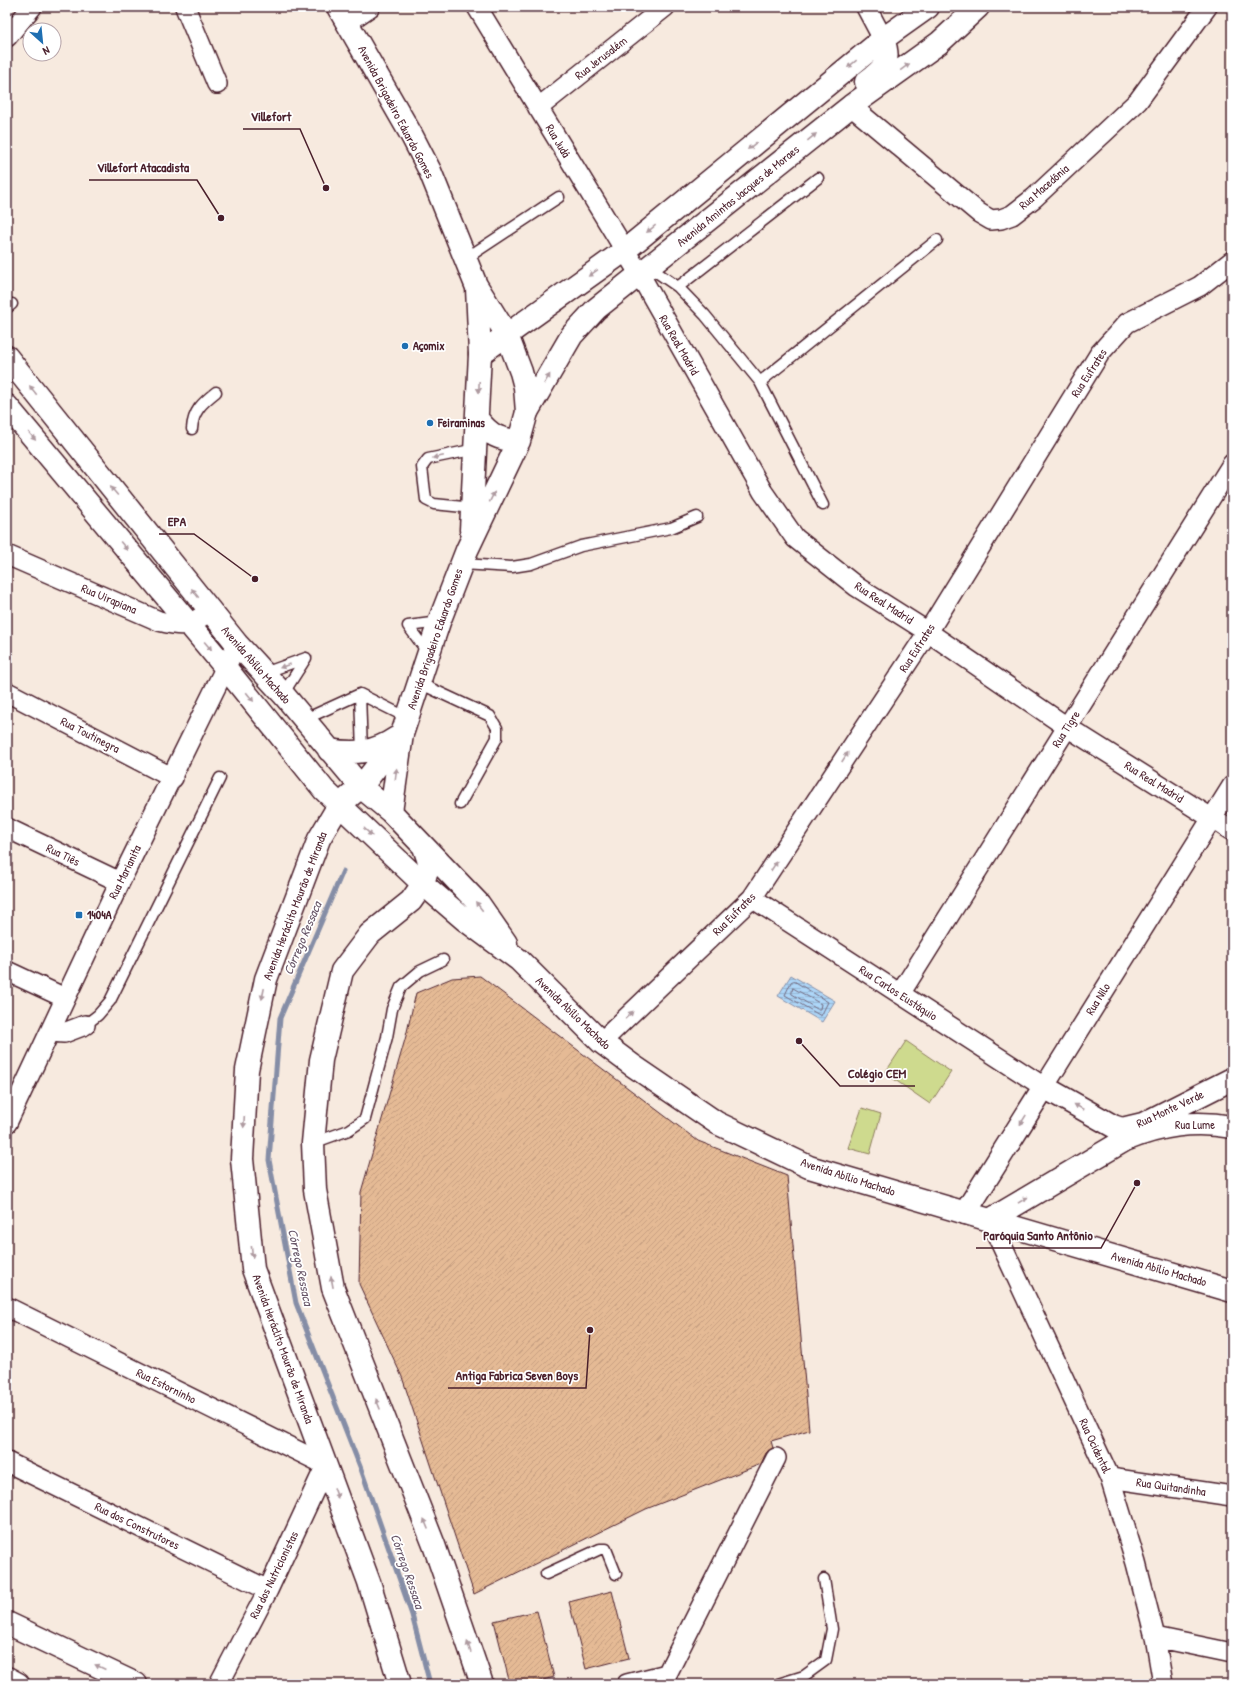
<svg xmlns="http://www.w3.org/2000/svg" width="1239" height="1691" font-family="'Patrick Hand',sans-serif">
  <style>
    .green { fill: #ceda8e; stroke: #8c7c5c }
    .water { fill: url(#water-rules); stroke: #858da6 }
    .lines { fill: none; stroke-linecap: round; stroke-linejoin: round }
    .shore { stroke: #72687d; stroke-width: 1 }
    .stream { stroke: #858da6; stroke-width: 5 }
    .building { fill: url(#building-hatch); stroke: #4a1f2b }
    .service-casing { stroke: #4a1f2b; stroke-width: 13 }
    .minor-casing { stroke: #4a1f2b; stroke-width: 22 }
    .tertiary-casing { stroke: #4a1f2b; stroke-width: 25 }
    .secondary-casing { stroke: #4a1f2b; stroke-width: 25 }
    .service { stroke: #fff; stroke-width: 10 }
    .minor { stroke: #fff; stroke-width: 19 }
    .tertiary { stroke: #fff; stroke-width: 22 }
    .secondary { stroke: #fff; stroke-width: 22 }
    .oneway { fill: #ae9aa0 }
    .poi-dot { fill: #1f6fb2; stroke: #fff; stroke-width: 1.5 }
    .labels { text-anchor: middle; stroke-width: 3.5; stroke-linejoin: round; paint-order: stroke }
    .street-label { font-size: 12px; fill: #4a1f2b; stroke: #fff }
    .poi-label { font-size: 12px; font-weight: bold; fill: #4a1f2b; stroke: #fff; text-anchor: start }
    .water-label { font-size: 13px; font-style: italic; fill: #685668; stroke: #fff }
    .leader { fill: none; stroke: #4a1f2b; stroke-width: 1.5 }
    .callout-dot { fill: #4a1f2b; stroke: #fff; stroke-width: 1.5 }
    .callout-label { font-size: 13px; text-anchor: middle; font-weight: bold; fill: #4a1f2b; stroke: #fff; stroke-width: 3.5; stroke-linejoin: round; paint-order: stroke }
  </style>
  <defs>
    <pattern id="water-rules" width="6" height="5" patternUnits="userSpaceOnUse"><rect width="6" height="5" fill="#add6f8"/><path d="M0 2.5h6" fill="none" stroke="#96b7d5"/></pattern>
    <pattern id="building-hatch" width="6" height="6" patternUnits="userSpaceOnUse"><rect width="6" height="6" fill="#e5ba95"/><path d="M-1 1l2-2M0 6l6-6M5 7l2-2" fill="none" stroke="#c69f81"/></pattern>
  </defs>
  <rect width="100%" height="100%" fill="#f7eadf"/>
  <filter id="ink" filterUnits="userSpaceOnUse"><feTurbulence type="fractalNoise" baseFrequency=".025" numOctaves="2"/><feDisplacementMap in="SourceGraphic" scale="8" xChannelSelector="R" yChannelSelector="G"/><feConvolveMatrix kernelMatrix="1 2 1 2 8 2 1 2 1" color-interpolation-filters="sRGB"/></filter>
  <g filter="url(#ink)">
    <path class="green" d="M906,1041L951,1072L930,1104L885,1073Z
      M862,1108L881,1114L870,1154L848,1148Z"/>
    <path class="water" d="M791,975L835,1001L822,1022L778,996Z"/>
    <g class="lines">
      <path class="shore" d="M794,981L828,1002L821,1016L785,995L791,982Z
        M793,988L821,1004L820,1009H817L792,994Z"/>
      <path class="stream" d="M343,871L280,1018L269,1160L296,1303L361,1469L412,1615L430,1684"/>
    </g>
    <path class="building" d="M480,976L698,1141L787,1176L809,1430L771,1441L773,1448L766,1453L761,1464L646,1509L474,1594L402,1377L359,1284L361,1192L406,1036L416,993L452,978Z
      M612,1591L629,1658L586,1669L569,1602Z
      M537,1611L554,1677L529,1684H510L494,1621Z"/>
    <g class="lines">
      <defs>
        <path id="service" d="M465,259L559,197
          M649,267L678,287L818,178
          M678,287L705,315L760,382L823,505
          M7,308L12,304
          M760,382L937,240
          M192,429C193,411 202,403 216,392
          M473,508L434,504L426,500L422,467L428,459L476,449
          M462,564L512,567L531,564L581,546L671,528L697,517
          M428,653L408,626L439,622
          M264,673L306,658
          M419,683L490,716L497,728V738L460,804
          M283,694L306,658
          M360,694L408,718
          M303,720L360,694L362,752
          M85,1025L98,1015L110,1001L220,778
          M313,1143L349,1130L365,1119L387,1037L392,1009L401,987L420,971L443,960
          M546,1574L600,1549H606L616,1574
          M778,1684L804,1676L826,1660L832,1629L824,1579"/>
        <path id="minor" d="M185,7L217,84
          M477,7L640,275L763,492L795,538L857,587L928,632L1067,727L1232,831
          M866,7L883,39
          M348,22L370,7
          M7,37L32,7
          M851,106L979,213L991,220L1001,219L1012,215L1034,198L1138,101L1207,7
          M538,108L665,7
          M7,555L159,621C186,628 188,626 210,611
          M7,692L173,778
          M7,828L120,882
          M752,898L1044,1087L1232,786
          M7,971L65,998
          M900,994L1232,464
          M50,1032L64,1033L85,1025
          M601,1042L752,898L928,632L1100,353L1127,323L1200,286L1232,261
          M7,1123L120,882L237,644
          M990,1220L1110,1478L1136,1563L1155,1637L1163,1684
          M7,1307L326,1465L268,1590L219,1684
          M7,1462L268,1590
          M1110,1478L1232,1496
          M1155,1637L1232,1653
          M667,1674L776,1458
          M627,1684L667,1674"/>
        <path id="tertiary" d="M866,82C884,68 892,63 883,39
          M480,354L624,251L883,39L928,7
          M527,412L572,335L596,309L851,106L939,43L978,7
          M965,1213L1044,1087L1113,1126L1122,1129L1143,1124L1232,1079
          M990,1220L1125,1140C1161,1125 1194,1120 1232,1127"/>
        <path id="secondary" d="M338,7L412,136L430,171L476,285L507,335L521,372L525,387L527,412L519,441L467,550L439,622L402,734L391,812
          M7,357L237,644L283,694L361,787L391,812L479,904L506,943
          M7,406L225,667L324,790L423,884L465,920L519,960L601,1042L632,1065L717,1123L809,1167L1232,1291
          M478,420C491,436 498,439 519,441
          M471,530L480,354L477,288
          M329,750C355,754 374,753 396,738
          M424,847L429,862L423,884L411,901L370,934L342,971L321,1060L313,1143L315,1190L333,1288L434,1545L482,1684
          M7,1623L136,1684
          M7,1678L18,1684
          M400,1684L369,1582L253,1269L242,1159L247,1070L266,979L319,839L339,805L361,787L402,734"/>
      </defs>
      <use href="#service" class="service-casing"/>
      <use href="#minor" class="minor-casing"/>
      <use href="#tertiary" class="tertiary-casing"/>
      <use href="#secondary" class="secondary-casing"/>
      <use href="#service" class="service"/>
      <use href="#minor" class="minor"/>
      <use href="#tertiary" class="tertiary"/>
      <use href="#secondary" class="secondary"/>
    </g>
    <defs><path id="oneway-solid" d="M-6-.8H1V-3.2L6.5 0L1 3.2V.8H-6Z"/></defs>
    <g class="oneway">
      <use href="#oneway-solid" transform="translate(852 64) rotate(141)"/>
      <use href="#oneway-solid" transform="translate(905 67) rotate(-36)"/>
      <use href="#oneway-solid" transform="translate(812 137) rotate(-39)"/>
      <use href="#oneway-solid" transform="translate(752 146) rotate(141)"/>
      <use href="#oneway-solid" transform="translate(651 229) rotate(141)"/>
      <use href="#oneway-solid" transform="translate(593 273) rotate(145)"/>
      <use href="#oneway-solid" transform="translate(547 379) rotate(-59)"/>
      <use href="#oneway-solid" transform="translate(479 387) rotate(92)"/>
      <use href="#oneway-solid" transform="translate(33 390) rotate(-128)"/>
      <use href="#oneway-solid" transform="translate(32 436) rotate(50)"/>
      <use href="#oneway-solid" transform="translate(438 457) rotate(168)"/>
      <use href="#oneway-solid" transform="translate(114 491) rotate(-130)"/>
      <use href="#oneway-solid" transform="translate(492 497) rotate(-64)"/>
      <use href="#oneway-solid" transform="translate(124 546) rotate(50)"/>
      <use href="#oneway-solid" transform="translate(195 593) rotate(-128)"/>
      <use href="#oneway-solid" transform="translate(208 646) rotate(50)"/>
      <use href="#oneway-solid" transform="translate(285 666) rotate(160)"/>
      <use href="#oneway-solid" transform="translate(250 697) rotate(51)"/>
      <use href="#oneway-solid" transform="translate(845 757) rotate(-57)"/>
      <use href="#oneway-solid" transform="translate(396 774) rotate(-83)"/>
      <use href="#oneway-solid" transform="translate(368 832) rotate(43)"/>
      <use href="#oneway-solid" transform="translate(774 866) rotate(-57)"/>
      <use href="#oneway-solid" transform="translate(479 906) rotate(-128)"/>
      <use href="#oneway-solid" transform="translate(263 994) rotate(102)"/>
      <use href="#oneway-solid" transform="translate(629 1015) rotate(-44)"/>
      <use href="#oneway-solid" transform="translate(1079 1107) rotate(-150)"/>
      <use href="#oneway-solid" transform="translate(1023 1120) rotate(122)"/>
      <use href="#oneway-solid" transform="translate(244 1122) rotate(93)"/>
      <use href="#oneway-solid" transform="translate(1023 1200) rotate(-31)"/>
      <use href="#oneway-solid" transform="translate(252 1252) rotate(84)"/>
      <use href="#oneway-solid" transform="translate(332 1282) rotate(-101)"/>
      <use href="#oneway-solid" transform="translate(378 1404) rotate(-112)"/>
      <use href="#oneway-solid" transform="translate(336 1493) rotate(70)"/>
      <use href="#oneway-solid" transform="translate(426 1524) rotate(-112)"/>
      <use href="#oneway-solid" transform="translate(469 1647) rotate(-109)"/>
      <use href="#oneway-solid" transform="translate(100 1667) rotate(-155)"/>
    </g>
  </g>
  <g class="poi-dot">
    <circle cx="405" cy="346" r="4"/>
    <circle cx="430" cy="423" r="4"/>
    <rect x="75" y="911" width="8" height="8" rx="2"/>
  </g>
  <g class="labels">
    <g class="street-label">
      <text transform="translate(601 58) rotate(-38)" y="4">Rua Jerusalém</text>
      <text transform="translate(396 112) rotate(62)" y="4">Avenida Brigadeiro Eduardo Gomes</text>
      <text transform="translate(558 141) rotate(59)" y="4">Rua Judá</text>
      <text transform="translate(1044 187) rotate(-41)" y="4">Rua Macedônia</text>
      <text transform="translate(738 196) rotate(-39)" y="4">Avenida Amintas Jacques de Moraes</text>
      <text transform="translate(679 345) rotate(60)" y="4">Rua Real Madrid</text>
      <text transform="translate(1089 373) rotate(-57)" y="4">Rua Eufrates</text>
      <text transform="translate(109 599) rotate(23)" y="4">Rua Uirapiana</text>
      <text transform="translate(884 603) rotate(33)" y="4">Rua Real Madrid</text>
      <text transform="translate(435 639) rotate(-71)" y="4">Avenida Brigadeiro Eduardo Gomes</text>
      <text transform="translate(917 648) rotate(-57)" y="4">Rua Eufrates</text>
      <text transform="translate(256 665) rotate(49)" y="4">Avenida Abílio Machado</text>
      <text transform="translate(1066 729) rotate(-58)" y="4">Rua Tigre</text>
      <text transform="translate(90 735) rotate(27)" y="4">Rua Toutinegra</text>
      <text transform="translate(1154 782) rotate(32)" y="4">Rua Real Madrid</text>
      <text transform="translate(63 855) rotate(26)" y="4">Rua Tiês</text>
      <text transform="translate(125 872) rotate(-64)" y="4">Rua Marianita</text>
      <text transform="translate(295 906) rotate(-69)" y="4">Avenida Heráclito Mourão de Miranda</text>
      <text transform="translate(734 914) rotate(-45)" y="4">Rua Eufrates</text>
      <text transform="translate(898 993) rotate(33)" y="4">Rua Carlos Eustáquio</text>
      <text transform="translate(1098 999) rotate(-58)" y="4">Rua Nilo</text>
      <text transform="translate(573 1013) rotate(44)" y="4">Avenida Abílio Machado</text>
      <text transform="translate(1170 1109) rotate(-25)" y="4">Rua Monte Verde</text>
      <text x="1195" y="1129">Rua Lume</text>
      <text transform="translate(848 1177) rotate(18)" y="4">Avenida Abílio Machado</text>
      <text transform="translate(1159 1269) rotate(16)" y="4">Avenida Abílio Machado</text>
      <text transform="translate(283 1349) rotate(70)" y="4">Avenida Heráclito Mourão de Miranda</text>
      <text transform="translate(166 1386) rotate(26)" y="4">Rua Estorninho</text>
      <text transform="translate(1095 1446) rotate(65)" y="4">Rua Ocidental</text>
      <text transform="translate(1171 1487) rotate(8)" y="4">Rua Quitandinha</text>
      <text transform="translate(137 1526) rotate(26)" y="4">Rua dos Construtores</text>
      <text transform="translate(274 1575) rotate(-64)" y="4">Rua dos Nutricionistas</text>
    </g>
    <g class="poi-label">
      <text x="413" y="350">Açomix</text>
      <text x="438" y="427">Feiraminas</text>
      <text x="87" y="919">1404A</text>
    </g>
    <g class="water-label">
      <text transform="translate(302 938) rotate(-67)" y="5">Córrego Ressaca</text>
      <text transform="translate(301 1267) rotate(78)" y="5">Córrego Ressaca</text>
      <text transform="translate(408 1571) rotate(71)" y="5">Córrego Ressaca</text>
    </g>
  </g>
  <path class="leader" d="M326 188L300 129H243M221 218L197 180H89M255 579L194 534H159M799 1041L840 1086H915M1137 1183L1101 1248H976M590 1330L586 1388H448"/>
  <g class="callout-dot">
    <circle cx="326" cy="188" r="4"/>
    <circle cx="221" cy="218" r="4"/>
    <circle cx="255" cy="579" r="4"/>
    <circle cx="799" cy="1041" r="4"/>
    <circle cx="1137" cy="1183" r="4"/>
    <circle cx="590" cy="1330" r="4"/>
  </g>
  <g class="callout-label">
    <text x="271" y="121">Villefort</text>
    <text x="143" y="172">Villefort Atacadista</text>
    <text x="177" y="526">EPA</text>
    <text x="877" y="1078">Colégio CEM</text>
    <text x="1038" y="1240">Paróquia Santo Antônio</text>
    <text x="517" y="1380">Antiga Fabrica Seven Boys</text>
  </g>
  <rect width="1239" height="1691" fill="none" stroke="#fff" stroke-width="24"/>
  <rect x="12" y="12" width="1215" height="1667" fill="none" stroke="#4a1f2b" stroke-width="1.5" filter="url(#ink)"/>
  <g transform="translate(42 42) rotate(153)"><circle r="19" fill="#ffffff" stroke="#b7a5aa"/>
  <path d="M0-3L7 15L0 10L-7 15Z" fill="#1f6fb2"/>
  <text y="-6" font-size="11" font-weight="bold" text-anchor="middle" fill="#4a1f2b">N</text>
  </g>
</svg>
